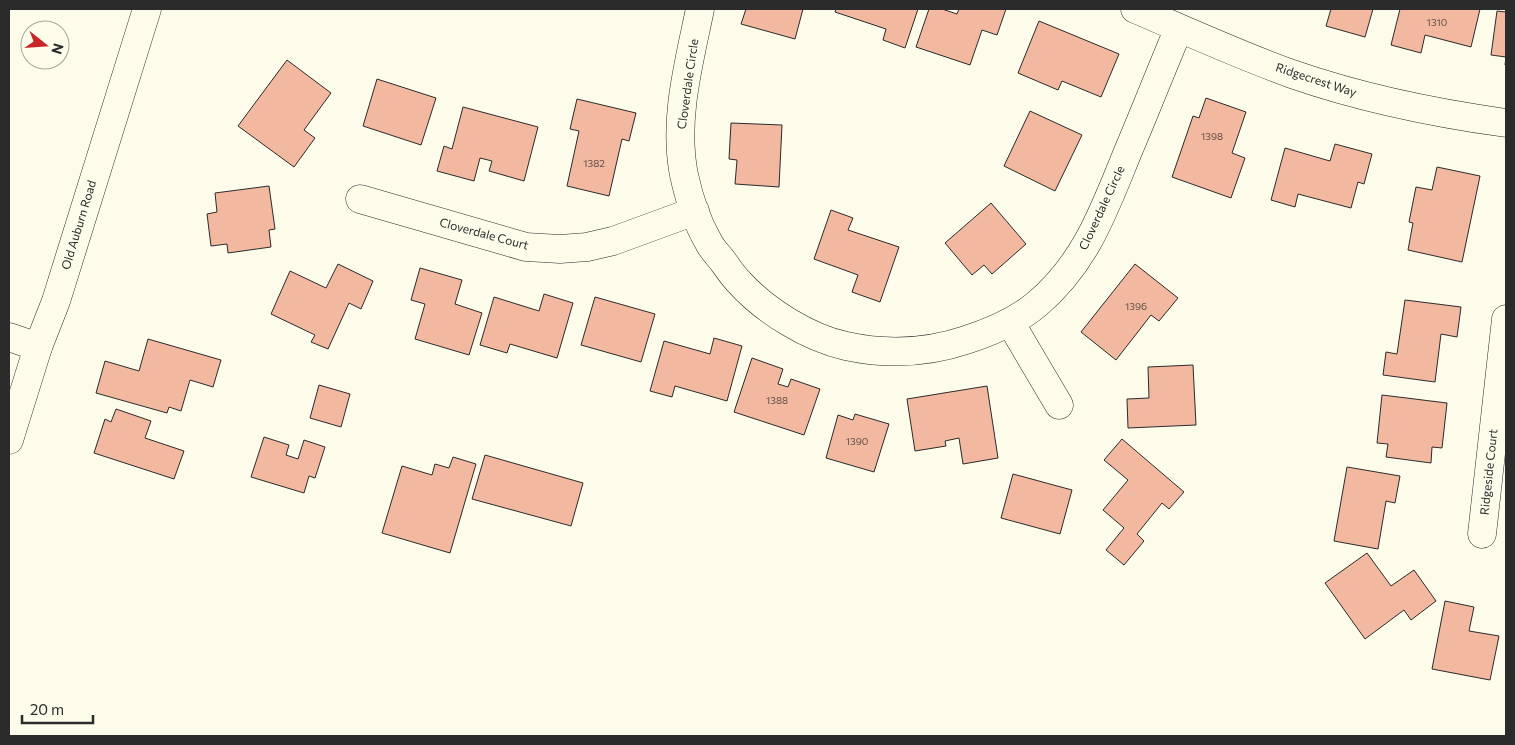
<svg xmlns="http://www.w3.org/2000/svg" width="1515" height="745" font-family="Commissioner,sans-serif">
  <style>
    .building { fill: #f2b8a0; stroke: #2b2b2b }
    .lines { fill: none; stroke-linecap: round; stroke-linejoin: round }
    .minor-casing { stroke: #2b2b2b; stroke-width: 29 }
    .major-casing { stroke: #2b2b2b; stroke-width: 29 }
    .minor { stroke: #fdfbea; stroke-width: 28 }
    .major { stroke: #fdfbea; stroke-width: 28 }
    .labels { text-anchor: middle; stroke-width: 4; stroke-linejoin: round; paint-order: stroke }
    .number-label { font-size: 10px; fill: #5d4e48 }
    .street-label { font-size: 12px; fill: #2b2b2b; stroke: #fdfbea }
  </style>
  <rect width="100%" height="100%" fill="#fdfbea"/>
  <path class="building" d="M746,9H803L795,39L741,24Z
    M836,9H918L905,48L883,40L886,29L835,12Z
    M929,9H942L957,14L959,9H1006L997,35L982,30L970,65L916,47Z
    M1331,9H1373L1365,37L1326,26Z
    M1400,9H1480L1471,47L1425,35L1421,53L1391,45Z
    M1497,11L1506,12V65H1505L1506,57L1491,55Z
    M1039,21L1119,54L1101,97L1062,81L1058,90L1018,73Z
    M287,60L331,93L304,130L315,138L294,167L238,126Z
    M377,79L436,98L421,145L363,126Z
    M1206,98L1246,112L1232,153L1245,158L1231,198L1172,177L1193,116L1199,118Z
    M577,99L636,113L629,141L622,139L609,196L567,186L579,131L570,129Z
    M463,107L538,127L524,181L489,171L492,161L480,158L474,181L437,171L444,146L452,149Z
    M1030,111L1082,135L1055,191L1004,166Z
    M731,123L782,125L779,187L735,184L737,160L729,159Z
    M1335,144L1372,154L1364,184L1358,182L1351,208L1298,194L1295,207L1271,200L1285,148L1330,161Z
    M1437,167L1480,176L1462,262L1408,250L1413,223L1409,222L1416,187L1432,190Z
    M269,186L275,229L269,230L271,247L228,253L227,244L211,246L207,214L217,212L215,193Z
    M991,203L1026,244L992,274L984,265L972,275L945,243Z
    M831,210L853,218L848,230L899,247L880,302L852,292L858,275L814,259Z
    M338,264L373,281L361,309L349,303L328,349L311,342L315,335L271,314L290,271L326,288Z
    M1135,264L1178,298L1159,321L1151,315L1116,360L1081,332Z
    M420,268L462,280L455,304L482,313L469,355L415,339L425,304L411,300Z
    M544,294L573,303L557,358L510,344L507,353L480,345L494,297L539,311Z
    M595,297L655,314L641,362L581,345Z
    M1405,300L1461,307L1457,337L1441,334L1435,382L1383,375L1386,352L1397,354Z
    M714,338L742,346L727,401L675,386L672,397L650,391L664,341L710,354Z
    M148,339L221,360L213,387L190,380L181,411L169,407L167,413L96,393L105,361L139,371Z
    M752,358L783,369L778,384L788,387L791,379L820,389L804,435L734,412Z
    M1193,365L1196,425L1128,428L1127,399L1149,398L1148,367Z
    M319,385L350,394L341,427L310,418Z
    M987,386L998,458L963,464L959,438L945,441L946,446L915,451L907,399Z
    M1382,395L1447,403L1442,448L1432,447L1431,463L1386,457L1388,444L1377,443Z
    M116,409L151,421L145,438L184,451L174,479L94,453L105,419L111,422Z
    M855,414L889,424L874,472L826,458L838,415L853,420Z
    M264,437L289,445L286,455L298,459L304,440L325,447L315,478L309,476L304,493L251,477Z
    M1122,439L1184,492L1169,509L1162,503L1137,534L1144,541L1124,565L1106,550L1124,528L1103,510L1128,480L1104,460Z
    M485,455L583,483L571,526L472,499Z
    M453,457L476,464L450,553L382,533L402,466L432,475L435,464L449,468Z
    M1347,467L1400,476L1395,503L1386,501L1378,549L1334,541Z
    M1013,474L1072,490L1060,534L1001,518Z
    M1367,553L1391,586L1414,570L1436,601L1411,620L1404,610L1365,639L1325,583Z
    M1445,601L1474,607L1469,631L1499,636L1490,680L1432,669Z"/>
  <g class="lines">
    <defs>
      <path id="minor" d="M700,9C689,63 673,120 684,175C689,198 697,222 708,241C711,248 717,254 722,260C727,267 733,276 739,282C765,311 809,338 846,346C887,355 927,353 966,340C991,332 1017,321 1037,304C1087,262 1105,207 1129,149C1146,109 1162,68 1179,28
        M1135,9C1187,31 1239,55 1292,74C1361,98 1434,113 1506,123
        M360,199L526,247L560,249L587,247L613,241L695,211
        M1010,322L1059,405
        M9,337L38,347
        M1482,534L1506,319"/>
      <path id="major" d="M9,440L38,347L56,301L147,9"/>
    </defs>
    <use href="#minor" class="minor-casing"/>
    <use href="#major" class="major-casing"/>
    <use href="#minor" class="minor"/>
    <use href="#major" class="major"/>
  </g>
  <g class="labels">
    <g class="number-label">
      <text x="1437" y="26">1310</text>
      <text x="1212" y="140">1398</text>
      <text x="594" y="167">1382</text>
      <text x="1136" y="310">1396</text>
      <text x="777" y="404">1388</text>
      <text x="857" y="445">1390</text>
    </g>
    <g class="street-label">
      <text transform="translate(1316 80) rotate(18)" y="4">Ridgecrest Way</text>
      <text transform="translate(688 84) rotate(-82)" y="4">Cloverdale Circle</text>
      <text transform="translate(1102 208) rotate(-65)" y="4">Cloverdale Circle</text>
      <text transform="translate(79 225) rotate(-73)" y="4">Old Auburn Road</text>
      <text transform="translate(484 234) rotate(15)" y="4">Cloverdale Court</text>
      <text transform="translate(1489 472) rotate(-84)" y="4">Ridgeside Court</text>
    </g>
  </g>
  <rect width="1515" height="745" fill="none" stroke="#2b2b2b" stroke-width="20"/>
  <g transform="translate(45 45) rotate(107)"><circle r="24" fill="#fdfbea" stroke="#a9a89e"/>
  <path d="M0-4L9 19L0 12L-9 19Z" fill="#c62828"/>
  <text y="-8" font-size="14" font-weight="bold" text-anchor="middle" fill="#2b2b2b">N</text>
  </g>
  <path d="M22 715v8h71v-8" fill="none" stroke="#2b2b2b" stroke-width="2.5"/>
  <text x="30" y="715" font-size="15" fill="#2b2b2b" stroke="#fdfbea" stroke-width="4" paint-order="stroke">20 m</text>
</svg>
